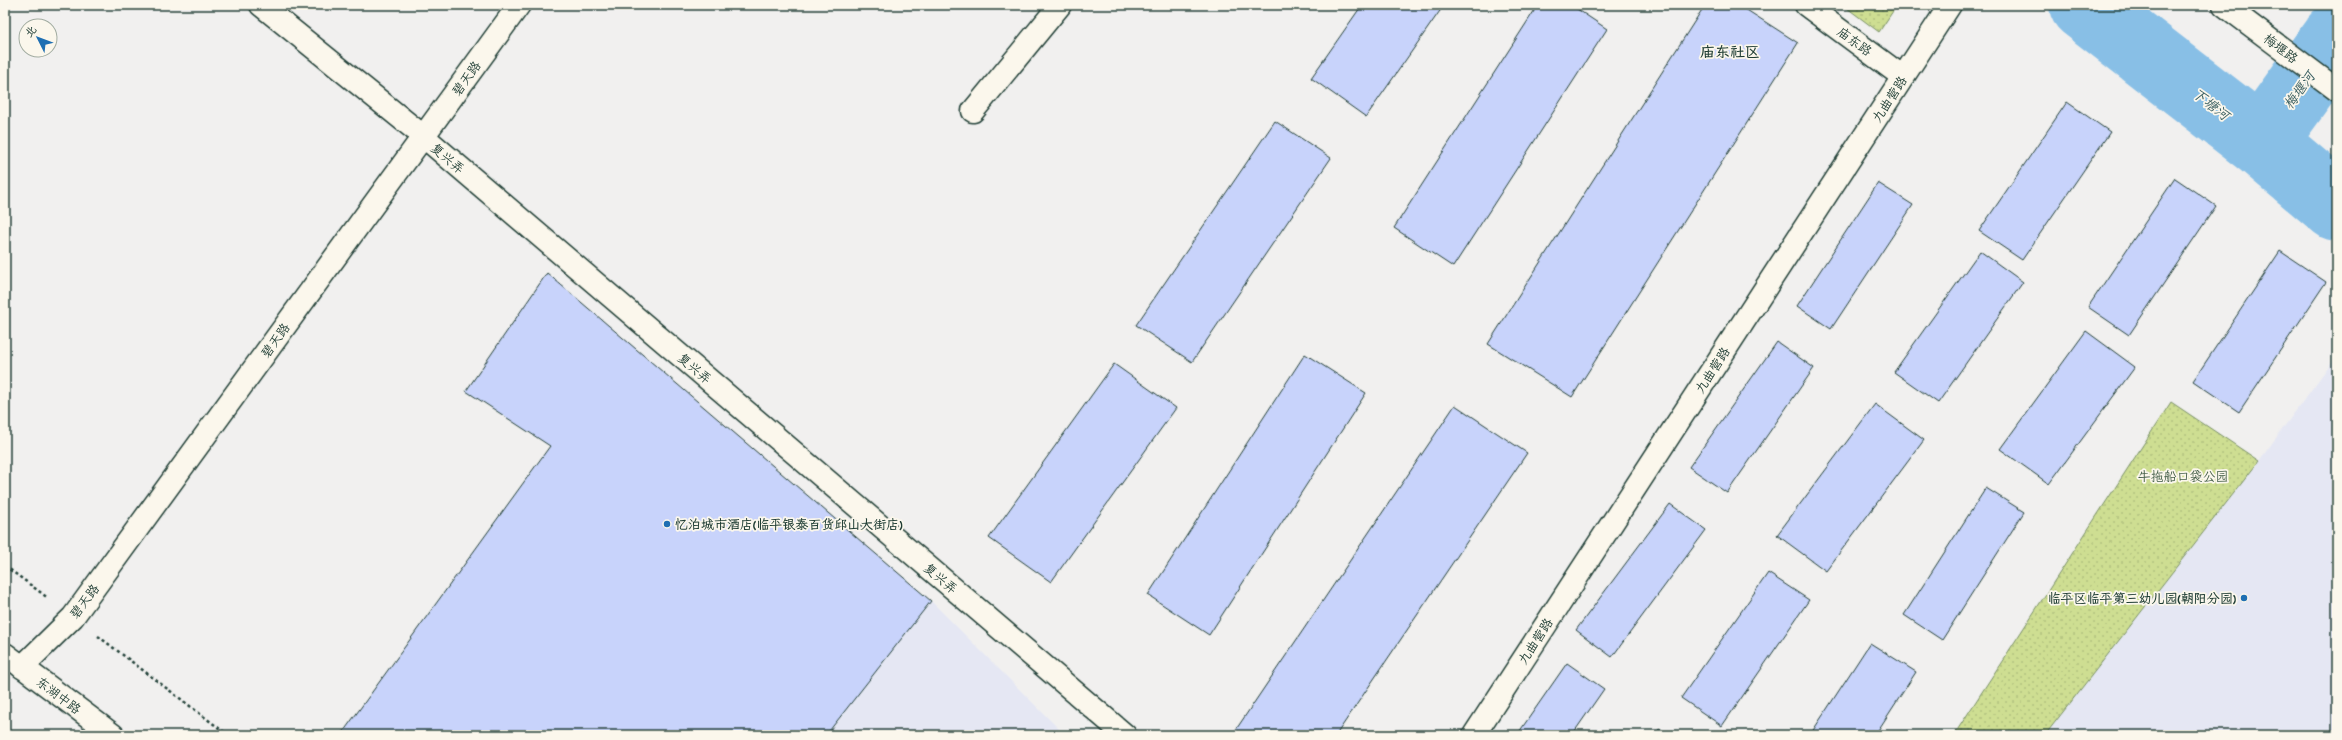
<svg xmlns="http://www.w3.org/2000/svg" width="2342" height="740" font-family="Dekko,'LXGW WenKai TC',sans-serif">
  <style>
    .built { fill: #e5e7f3 }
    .park { fill: url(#park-dots); stroke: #768e63 }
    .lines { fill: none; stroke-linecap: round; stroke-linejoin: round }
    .river { stroke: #88bfe6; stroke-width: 70 }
    .building { fill: #c8d3fb; stroke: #1f3d34 }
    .minor-casing { stroke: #1f3d34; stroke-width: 25 }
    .primary-casing { stroke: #1f3d34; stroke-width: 25 }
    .path { stroke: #1f3d34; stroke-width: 2.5; stroke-dasharray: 3 3; stroke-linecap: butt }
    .minor { stroke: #fbf7ec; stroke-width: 22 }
    .primary { stroke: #fbf7ec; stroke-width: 22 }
    .poi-dot { fill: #1f6fb2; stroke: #fbf7ec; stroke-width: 1.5 }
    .labels { text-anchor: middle; stroke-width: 3.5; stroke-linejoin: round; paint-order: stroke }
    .street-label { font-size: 13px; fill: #1f3d34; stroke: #fbf7ec }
    .park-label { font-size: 13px; fill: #425d47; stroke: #fbf7ec }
    .poi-label { font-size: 13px; font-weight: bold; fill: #1f3d34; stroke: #fbf7ec; text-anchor: start }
    .water-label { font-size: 14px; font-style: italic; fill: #395e60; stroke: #fbf7ec }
    .quarter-label { font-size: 15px; font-weight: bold; fill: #1f3d34; stroke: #fbf7ec }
  </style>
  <defs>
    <pattern id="park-dots" width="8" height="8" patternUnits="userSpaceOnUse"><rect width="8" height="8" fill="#cede92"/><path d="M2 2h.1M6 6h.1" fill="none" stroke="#b0bf7e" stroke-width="1.8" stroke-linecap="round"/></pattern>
  </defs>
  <rect width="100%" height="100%" fill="#f1f0ef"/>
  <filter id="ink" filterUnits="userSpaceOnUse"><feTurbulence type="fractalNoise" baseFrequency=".025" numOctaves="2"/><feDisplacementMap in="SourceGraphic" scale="8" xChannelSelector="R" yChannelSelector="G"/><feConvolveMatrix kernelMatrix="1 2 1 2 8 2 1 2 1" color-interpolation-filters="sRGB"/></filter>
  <g filter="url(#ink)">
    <path class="built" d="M2337,355V735H2045L2259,461Z
      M931,601L1065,735H826Z"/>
    <path class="park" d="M1843,5H1897L1879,32Z
      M2171,402L2259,461L2045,735H1954Z"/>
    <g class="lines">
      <path class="river" d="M2084,5L2261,142L2337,206
        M2261,142L2337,37"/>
    </g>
    <path class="building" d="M1362,5H1444L1366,117L1311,78Z
      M1538,5H1571L1607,29L1453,267L1394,228Z
      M1705,5H1739L1798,43L1572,397L1488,344Z
      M2067,102L2110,132L2022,260L1979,231Z
      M1275,121L1331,158L1192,362L1136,325Z
      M2175,178L2216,206L2129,335L2088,307Z
      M1878,183L1913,205L1831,329L1797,306Z
      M1980,251L2023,282L1938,403L1894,372Z
      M2280,251L2326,282L2239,412L2193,381Z
      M547,273L931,601L826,735H341L550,446L466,391Z
      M2086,331L2135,367L2049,484L2000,449Z
      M1777,342L1814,368L1727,493L1689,467Z
      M1305,354L1366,393L1209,635L1148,595Z
      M1114,364L1176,408L1051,582L989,538Z
      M1875,404L1924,440L1826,571L1777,535Z
      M1455,405L1527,453L1336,735H1241L1235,731Z
      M1986,488L2024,512L1942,640L1904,615Z
      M1670,504L1706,530L1612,657L1576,630Z
      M1768,573L1809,600L1722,726L1681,698Z
      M1870,643L1916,672L1875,735H1810Z
      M1567,663L1604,689L1572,735H1517Z
      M1659,729L1668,735H1655Z"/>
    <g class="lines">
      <defs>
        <path id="minor" d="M261,5L423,136L1125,735
          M1806,5L1903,77
          M2224,5L2337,90
          M973,111L1060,5
          M22,667L73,617L519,5
          M1474,735L1950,5"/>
        <path id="primary" d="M5,654L113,735"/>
      </defs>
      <use href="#minor" class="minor-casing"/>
      <use href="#primary" class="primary-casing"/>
      <path class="path" d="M5,566L48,598
        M98,636L228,735"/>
      <use href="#minor" class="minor"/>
      <use href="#primary" class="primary"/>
    </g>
  </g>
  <g class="poi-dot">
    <circle cx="667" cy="524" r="4"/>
    <circle cx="2244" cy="598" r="4"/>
  </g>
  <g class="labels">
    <g class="street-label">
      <text transform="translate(1855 41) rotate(36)" y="5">庙东路</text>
      <text transform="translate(2281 48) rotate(37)" y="5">梅堰路</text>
      <text transform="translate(466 78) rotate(-54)" y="5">碧天路</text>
      <text transform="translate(1889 99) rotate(-57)" y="5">九曲营路</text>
      <text transform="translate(448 158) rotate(40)" y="5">复兴弄</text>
      <text transform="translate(275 340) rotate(-54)" y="5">碧天路</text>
      <text transform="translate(695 368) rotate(40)" y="5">复兴弄</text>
      <text transform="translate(1712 370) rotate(-57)" y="5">九曲营路</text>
      <text transform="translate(941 578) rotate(40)" y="5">复兴弄</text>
      <text transform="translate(84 601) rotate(-53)" y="5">碧天路</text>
      <text transform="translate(1535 641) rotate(-57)" y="5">九曲营路</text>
      <text transform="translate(59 695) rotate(37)" y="5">东湖中路</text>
    </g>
    <g class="park-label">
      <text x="2183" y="481">牛拖船口袋公园</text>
    </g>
    <g class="poi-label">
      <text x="675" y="529">忆泊城市酒店(临平银泰百货邱山大街店)</text>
      <text x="2236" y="603" text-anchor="end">临平区临平第三幼儿园(朝阳分园)</text>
    </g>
    <g class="water-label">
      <text transform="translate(2299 90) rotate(-54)" y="5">梅堰河</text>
      <text transform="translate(2211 104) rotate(38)" y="5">下塘河</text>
    </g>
    <g class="quarter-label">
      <text x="1730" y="57">庙东社区</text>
    </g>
  </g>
  <rect width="2342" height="740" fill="none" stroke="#fbf7ec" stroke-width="20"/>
  <rect x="10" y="10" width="2322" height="720" fill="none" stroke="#1f3d34" stroke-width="1.5" filter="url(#ink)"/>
  <g transform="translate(38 38) rotate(312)"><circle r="19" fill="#fbf7ec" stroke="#a3ada2"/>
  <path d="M0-3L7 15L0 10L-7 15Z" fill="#1f6fb2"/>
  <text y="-6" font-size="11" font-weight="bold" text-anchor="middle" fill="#1f3d34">北</text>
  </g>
</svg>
